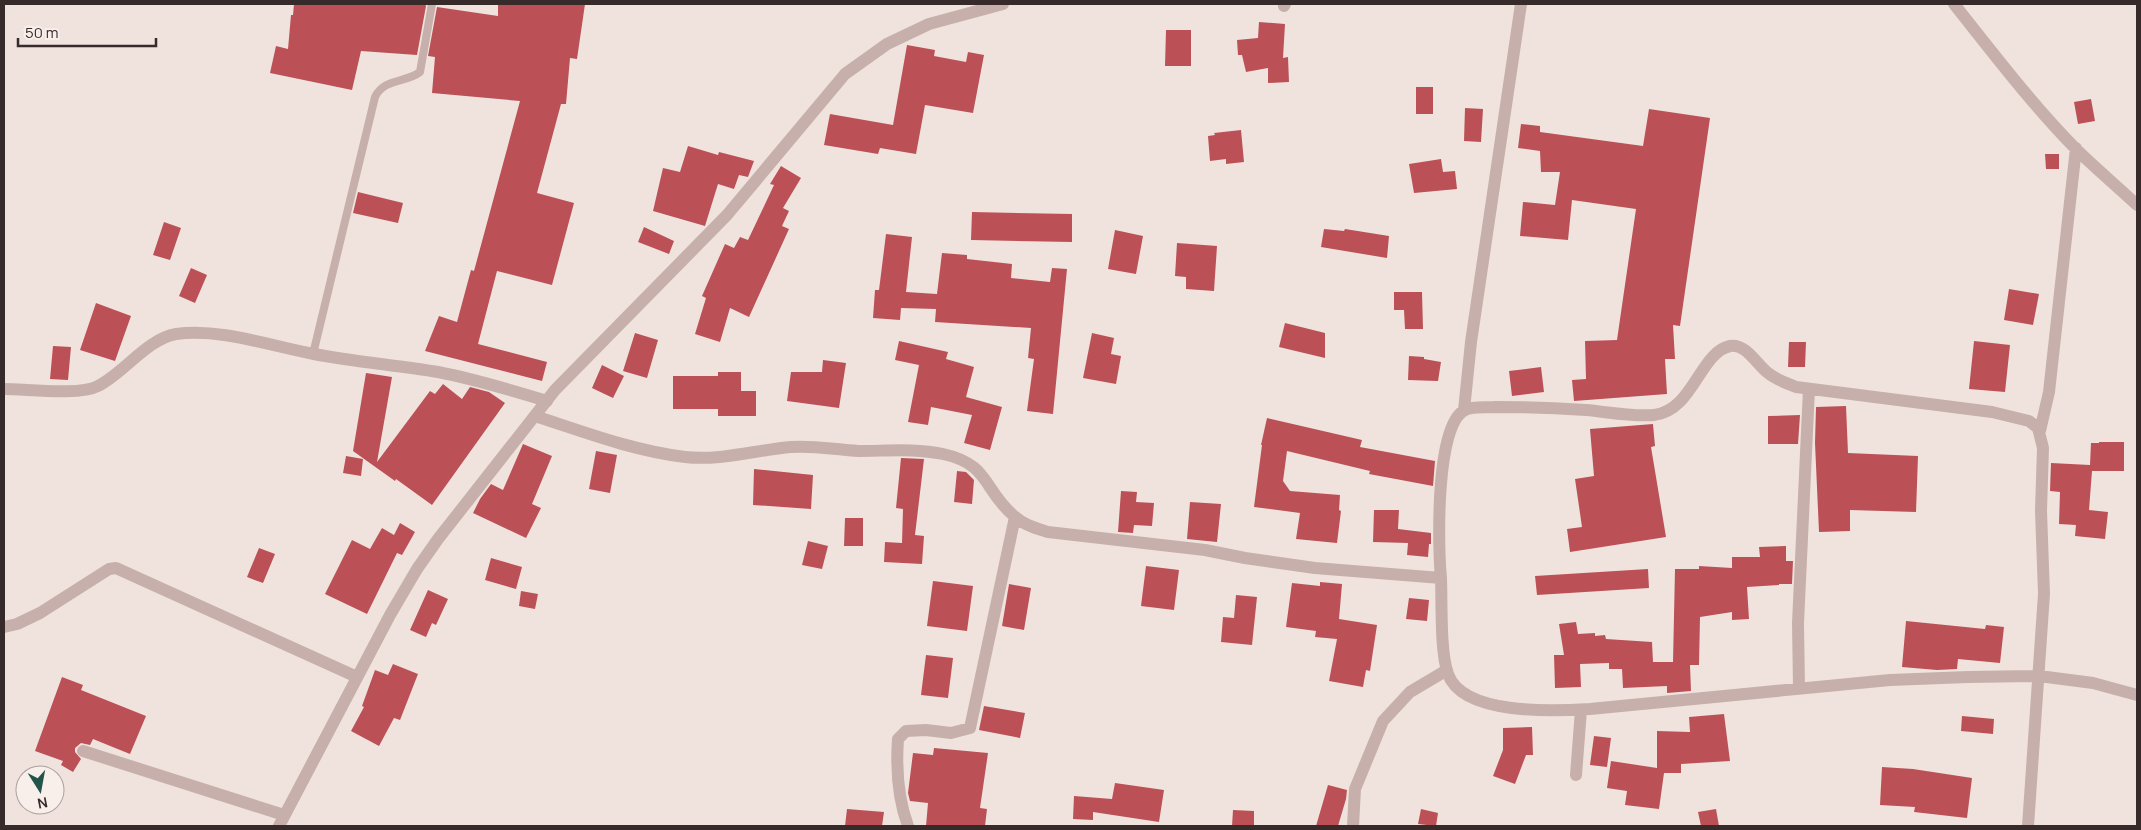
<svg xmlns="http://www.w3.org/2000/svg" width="2141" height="830" font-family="Manrope,sans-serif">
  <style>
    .building { fill: #bb5156 }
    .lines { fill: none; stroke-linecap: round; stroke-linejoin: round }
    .service { stroke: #c7b0ab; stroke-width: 8 }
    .minor { stroke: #c7b0ab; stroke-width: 12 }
    .tertiary { stroke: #c7b0ab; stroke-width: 12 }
  </style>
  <rect width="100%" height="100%" fill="#f0e3de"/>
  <path class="building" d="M294,4H425L426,6L417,55L361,51L352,90L270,73L276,46L288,49L291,15H293Z
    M498,4H585L577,59L570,58L566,104H561L537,193L574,203L552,285L497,271L478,344L547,362L542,381L425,351L439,316L457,322L471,270L474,271L520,101L432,93L435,57L428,56L437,7L498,16Z
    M1259,22L1285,24L1283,58L1288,57L1289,82L1268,83V68L1246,72L1242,55H1238L1237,40L1258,38Z
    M1166,30H1191V66H1165Z
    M907,45L935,50L934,56L966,62L968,52L984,55L973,113L925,105L916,154L880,148L878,154L824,145L830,114L893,125Z
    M1416,87H1433V114H1416Z
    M2091,99L2095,121L2078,124L2074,102Z
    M1465,108L1483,109L1481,142L1464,141Z
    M1649,109L1710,118L1680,326L1673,325L1675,359H1665L1667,394L1574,401L1572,380L1586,379L1585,341L1617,340L1636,209L1572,200L1568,240L1520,236L1523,202L1555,205L1560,172H1541L1540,151L1518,148L1521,124L1540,126V132L1643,146Z
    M1241,130L1244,162L1226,164V159L1210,161L1208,136L1215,135L1214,133Z
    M688,146L718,155L719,152L754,161L748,177L739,175L734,189L718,184L705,226L653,211L663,168L680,172Z
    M2045,154H2059V169H2046Z
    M1441,159L1443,172L1455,171L1457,189L1414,193L1409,164Z
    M781,166L801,178L783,208L789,211L782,226L789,229L749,317L730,308L720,342L695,334L706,298L702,296L725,244L734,248L740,237L748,240L774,185L770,184Z
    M358,192L403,203L398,223L353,213Z
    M972,212L1072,214V242L971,240Z
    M164,222L181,228L170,260L153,255Z
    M644,227L674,241L669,254L638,242Z
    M1324,229L1344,231L1345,229L1389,236L1387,258L1321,247Z
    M1115,230L1143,236L1136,274L1108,269Z
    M886,234L912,237L906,292L937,294L942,253L967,255V259L1012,264L1011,278L1050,282L1052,268L1067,269L1053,414L1027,411L1034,359L1028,358L1031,328L935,322L936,309L901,308L900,320L873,318L875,290H879Z
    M1177,243L1217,246L1214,291L1186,289V277L1175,276Z
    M191,268L207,275L195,303L179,296Z
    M2009,289L2039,294L2033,325L2004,320Z
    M1394,292H1422L1423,329H1405L1404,310H1394Z
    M96,303L131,316L115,361L80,350Z
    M1285,323L1325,333V358L1279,347Z
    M635,333L658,340L647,378L623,371Z
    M1092,333L1114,338L1111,354L1121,356L1116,384L1083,378Z
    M899,341L948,352L946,359L974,367L966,397L1002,407L990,450L964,443L972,415L931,407L928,425L908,422L919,365L895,360Z
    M1974,341L2010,345L2005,392L1969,389Z
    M1789,342H1806L1805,367H1788Z
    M53,346L71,347L68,380L50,379Z
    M1409,356L1424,357V359L1441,362L1438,381L1408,380Z
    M823,360L846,363L839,408L787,401L791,372H822Z
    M602,365L624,376L613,398L592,388Z
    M1541,367L1544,392L1512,396L1509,371Z
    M718,372H741V391H756V416H718V409H673V376H718Z
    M366,373L392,377L377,462L430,391L435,394L443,384L462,399L470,387L489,392L505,403L432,505L396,479L395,481L353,451Z
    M1846,406L1848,453L1918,456L1916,512L1850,510V531L1819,532L1815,443L1816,407Z
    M1800,415L1798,444H1768V416Z
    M1267,418L1362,440L1360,447L1435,461L1433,486L1369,474L1370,471L1287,451L1283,481L1290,491L1340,495L1339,510L1341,511L1337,543L1296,539L1300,513L1254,507L1262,445H1261Z
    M1653,424L1655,446L1651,447L1666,537L1570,552L1567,529L1582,527L1575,479L1594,476L1590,429Z
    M2099,442H2124V471H2092L2089,510L2108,512L2105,539L2075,536L2076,525L2059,524L2060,492L2050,491L2051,463L2090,465L2091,443H2099Z
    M523,444L552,456L532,504L541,508L526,538L473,513L480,499L491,484L503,490Z
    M596,451L617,455L610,493L589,489Z
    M346,456L363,459L361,476L343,473Z
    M901,458L924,459L915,535L924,536L922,564L884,562L885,542L902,543L903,509L896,508Z
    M754,469L813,475L811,509L753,505Z
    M957,471L966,472L974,480L972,504L954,502Z
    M1121,491L1137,492L1136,502L1154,503L1152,526L1134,525L1133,533L1118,532Z
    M1190,502L1221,504L1217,542L1187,539Z
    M1374,510H1399L1398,529L1431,533V544H1429L1428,557L1407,555L1408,543L1373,542Z
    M845,518H863V546H844Z
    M400,523L415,532L402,555L397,553L367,614L325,594L352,540L370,549L382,528L394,535Z
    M808,541L828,546L822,569L802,565Z
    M1786,546V561H1793L1792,584H1779V585L1747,587L1749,619L1732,620V612L1700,617L1699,665H1690L1691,691L1667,693V686L1623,688L1622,669H1609V663L1580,664L1581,687L1555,688L1554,655H1564L1559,624L1576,622L1578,634L1595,633V636L1605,635L1606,639L1652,642L1653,662H1673L1675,569H1699V566L1732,568V557H1760L1759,547Z
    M259,548L275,554L263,583L247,577Z
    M491,558L522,567L516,589L485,580Z
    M1146,566L1179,570L1174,610L1141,606Z
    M1648,569L1649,588L1537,595L1535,576Z
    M933,581L973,586L967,631L927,626Z
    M1320,582L1342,584L1339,619L1377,625L1370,671L1366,670L1363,687L1329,681L1337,639L1315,637L1316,631L1286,627L1292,583L1320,586Z
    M1009,584L1031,588L1024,630L1002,626Z
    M428,590L448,599L436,625L432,623L426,637L410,630Z
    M521,591L538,594L535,609L519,606Z
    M1236,595L1257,597L1252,645L1221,642L1223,617L1234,618Z
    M1409,598L1429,600L1427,621L1406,619Z
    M1906,621L1985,629L1986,625L2004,627L2000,663L1958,659L1957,669L1937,670L1902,667Z
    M926,655L953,658L948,698L921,695Z
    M393,664L418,674L400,720L394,718L379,746L351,731L364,707L362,706L375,670L388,675Z
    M62,677L83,685L81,690L146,716L130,754L93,739L90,745L81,743L75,748V752L81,759L73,772L61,765L63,761L35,751Z
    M984,706L1025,713L1020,738L979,730Z
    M1724,714L1730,761L1681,764V773H1664L1659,809L1625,805L1627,791L1607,788L1611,761L1657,768V731L1690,732L1689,717Z
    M1962,716L1994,719L1993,734L1961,731Z
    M1532,727L1533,755H1526L1515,784L1493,776L1503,750V728Z
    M1594,736L1611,738L1607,767L1590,765Z
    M934,748L988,753L980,808L987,809L985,826H926L928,803L910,801L908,793L913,753L933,755Z
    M1882,767L1913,769L1972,778L1967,818L1914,812L1915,807L1880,805Z
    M1115,783L1164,790L1159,822L1093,812V820L1073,819L1074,796L1112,799Z
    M1328,785L1347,790L1346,799L1338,826H1316Z
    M847,809L884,812L882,826H845Z
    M1421,809L1438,813L1436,826L1418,824Z
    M1716,809L1719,826H1701L1698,812Z
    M1233,810L1254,811V826H1232Z"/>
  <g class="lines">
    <path class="service" d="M313,354L375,97C384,78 406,83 420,72L432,4"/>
    <path class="minor" d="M1954,4C1993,53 2031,103 2075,148C2095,168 2117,186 2137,205
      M1284,6L1285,4
      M4,389C27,389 79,396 98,386C124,373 147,339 176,334C221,328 270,346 314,354C355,362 397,365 438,372C475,379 511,390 547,401
      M1464,410L1471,342L1521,4
      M535,416C584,432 634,451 685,457C720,461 756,450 791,447C814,445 836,450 859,451C887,451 915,448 943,454C990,464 983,490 1014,516C1024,525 1036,528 1048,532L1205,550L1245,558L1315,568L1441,578C1442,603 1440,652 1448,674C1463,716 1555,711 1590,709L1890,680L1968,677L2039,676L2093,683L2137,695
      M2040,431L2049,392L2076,148
      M1441,578C1438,548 1435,424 1465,410C1473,406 1485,408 1495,407C1525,407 1555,408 1586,410C1608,412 1632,417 1654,415C1693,411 1700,352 1730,346C1746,343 1757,365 1768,373C1777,380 1786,383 1796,387L1992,412L2029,421L2038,428L2043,448L2041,511L2044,594L2028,826
      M4,627L17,624L40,613L109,569L116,568L357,677
      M1799,689L1798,623L1809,389
      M83,751L284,815
      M1576,775L1581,710
      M908,826C898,799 896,768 898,739L906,731L926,730L951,733L970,728L1015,517
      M1353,826L1355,789L1383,721L1410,692L1447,670"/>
    <path class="tertiary" d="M279,826L390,615L417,569L438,539L555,390L727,215L845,74L887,44L929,24L1003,4"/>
  </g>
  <rect width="2141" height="830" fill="none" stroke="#362a2a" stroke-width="10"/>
  <g transform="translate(40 790) rotate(169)"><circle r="24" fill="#f8eeea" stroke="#aaa09d"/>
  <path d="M0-4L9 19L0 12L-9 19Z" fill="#235449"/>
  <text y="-8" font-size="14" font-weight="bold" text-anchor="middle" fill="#362a2a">N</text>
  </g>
  <path d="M18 38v8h138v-8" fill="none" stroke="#362a2a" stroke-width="2.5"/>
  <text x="25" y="38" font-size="15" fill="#362a2a" stroke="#f8eeea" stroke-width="4" paint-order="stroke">50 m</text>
</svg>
